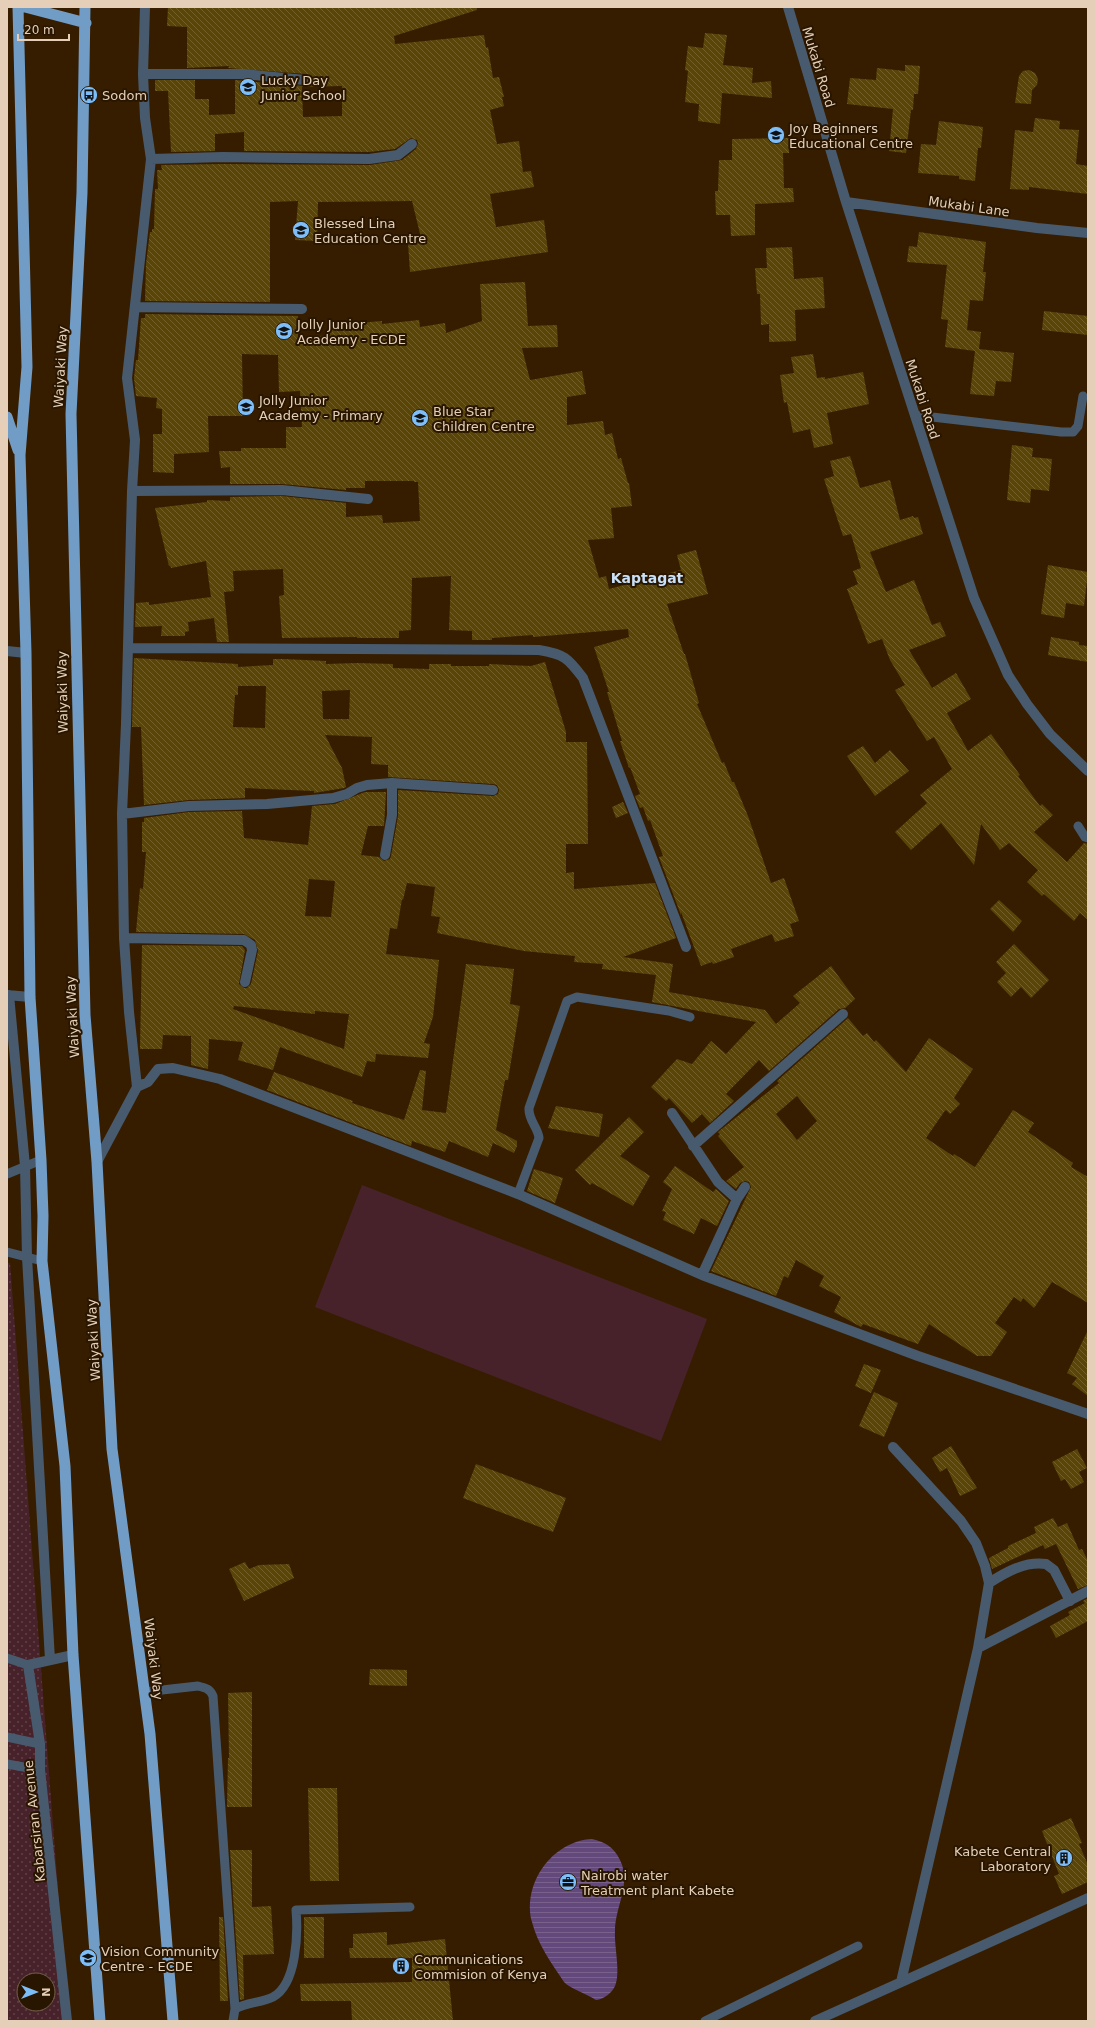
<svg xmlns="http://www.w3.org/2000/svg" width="1095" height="2028" font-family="'DejaVu Sans',sans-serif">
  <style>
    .garden { fill: url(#garden-dots); fill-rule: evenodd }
    .pitch { fill: #48222a }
    .water { fill: url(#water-rules) }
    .building { fill: url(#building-back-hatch); fill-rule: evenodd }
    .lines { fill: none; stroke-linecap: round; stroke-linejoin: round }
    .service { stroke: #485b6e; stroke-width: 9 }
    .minor { stroke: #485b6e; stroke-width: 10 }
    .trunk { stroke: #709cc6; stroke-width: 11 }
    .labels { text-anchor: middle; stroke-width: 4; stroke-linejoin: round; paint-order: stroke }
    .street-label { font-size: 13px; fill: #e5cfb8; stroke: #291601 }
    .poi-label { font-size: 13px; fill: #e5cfb8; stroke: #291601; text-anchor: start }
    .neighbourhood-label { font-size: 14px; font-weight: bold; fill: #c9e0f7; stroke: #291601 }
  </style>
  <defs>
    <pattern id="garden-dots" width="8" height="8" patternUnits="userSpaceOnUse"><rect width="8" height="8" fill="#48222a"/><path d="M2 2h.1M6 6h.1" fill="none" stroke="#624147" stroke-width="1.8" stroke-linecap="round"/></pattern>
    <pattern id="water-rules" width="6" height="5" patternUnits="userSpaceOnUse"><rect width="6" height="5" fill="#63487b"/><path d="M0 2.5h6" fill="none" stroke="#79618c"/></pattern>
    <pattern id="building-back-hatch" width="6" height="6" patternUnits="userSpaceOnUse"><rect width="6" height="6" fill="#5a4508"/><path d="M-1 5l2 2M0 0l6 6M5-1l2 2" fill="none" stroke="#725f2a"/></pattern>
  </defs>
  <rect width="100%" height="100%" fill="#371d00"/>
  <path class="garden" d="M7,1263H10L68,2021H7ZM24,1980H48V2004H24Z"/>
  <path class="pitch" d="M362,1185L707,1319L661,1441L315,1307Z"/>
  <path class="water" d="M592,1839C605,1842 614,1847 620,1860C632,1884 615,1906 615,1931C614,1946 621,1973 615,1986C612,1993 604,1999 596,2000C587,1994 569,1988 564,1982C552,1964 537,1943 532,1922C522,1884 552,1841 592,1839Z"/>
  <path class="building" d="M168,7H476L477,10L394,36L395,44L484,35L486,48L488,47L493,78L499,77L504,97H502L504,106L490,110L497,144L519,141L523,172L531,171L534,187L490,194L496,227L544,220L548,252L410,272L408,243L422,242L412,201L318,202L317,241L295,240L298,201L270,202V302L145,301L146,264L150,232H152V229H154L155,189H158L157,170H162L161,165L223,164L370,165L402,160L416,149L418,143L417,140L411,138L395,149L369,152L244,151V132L215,134V151L171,152L168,91H155V80H195V99H209V115L235,114V80L304,86L310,84L311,80L309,75L306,74L228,68L229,66L187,68V27L167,26ZM342,86V116L303,117L302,87Z
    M705,33L727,35L723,65L753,68L752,83L771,81L772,98L722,93L720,124L698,121L699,104L685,102L688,71L685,70L688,46L703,48Z
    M905,65L920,66L918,94H914L913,110H911L906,153L889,151L893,109L847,104L850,78L876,80L877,68L905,71Z
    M1029,70L1035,73L1038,79L1037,85L1032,90L1031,104L1015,103L1019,76L1023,71Z
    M1035,118L1060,121L1059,129L1079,130L1076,164L1088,166V194L1029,187V190L1010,189L1015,130L1033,132Z
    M939,121L983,127L981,148H978L975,181L959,179V176L918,173L921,144L936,145Z
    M789,138V153H783L784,188H793L794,202L755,204V235L731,236L730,215H716L715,191H718L719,160H732V139Z
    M919,232L986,242L983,272H986L983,301L970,300L967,330L981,332L979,349L1014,353L1011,382L996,381L994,396L970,394L975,351L945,347L948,320L941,319L947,265L907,262L909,246L917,247Z
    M792,247L794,279L823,277L825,308L795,310L796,341L769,342V324L761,325L760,294H757L755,268H767L766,248Z
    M525,282L528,326L557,325L558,347L522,348L530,380L582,371L586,394L567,397V425L603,421L605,435L612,433L618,459L621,458L628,483H629L632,506L611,508L614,538L588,540L599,578L606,576L609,589L681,570L677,555L696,550L708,594L667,604L684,654H685L699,703L697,704L722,763L724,762L732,782H734L748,816L771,883L784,878L799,921L790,924L794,936L775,942L772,934L731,949L734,957L713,964L712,962L701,966L681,912V915L659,857L663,856L650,820L648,821L643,807L640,808L635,796L640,794L630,767L629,768L620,741H622L607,692H609L594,647L629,637L628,629L533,637V635L492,638V640H472V631L449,630L451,576L412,578L411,630L399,631V638H357V637L282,638L279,596L284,595L283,569L233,571L234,591L224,592L229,642H217L214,618L188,622L189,631L185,632V636H161L162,626L135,627L136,603L149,602V605L211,597L206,561L171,568L170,565L169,566L155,508L207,502V500L230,501V497L282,496L346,503V517L382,515L383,523L420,521L418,482H414V481H365V488H346V490L282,484H230V467L221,468L219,451H241V448H286V427H302L300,391L279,392L278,355L242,354L243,416H208L209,452L174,454V473L153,472V434H162V409L156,408L157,398L136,396L134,378L136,360H138L141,318H145V314L298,316V338L330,335V329L360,327L359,323L382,321V324L419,320L420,327L445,323L446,333L482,321L480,284Z
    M1044,311L1088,316V335L1042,330Z
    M813,354L817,378L825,377V379L863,372L869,404L827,413L833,444L814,448L810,429L793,433L787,402L784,403L780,375L794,373L791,357Z
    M1012,445L1033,448L1032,457L1052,459L1049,491L1031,489L1030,503L1007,500Z
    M850,456L860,488L890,480L900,520L913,516L914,518L918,517L923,534L870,552L886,592L914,580L932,625L940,622L946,636L909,650L932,688L956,673L971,699L947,713L968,751L991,734L1020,775L1018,776L1040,806L1042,804L1053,815L1034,832L1067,862L1084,843L1088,844V920L1080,913L1074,921L1044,894L1042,896L1027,882L1038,870L1009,843L1000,850L981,824L974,865L941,823L911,850L895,832L927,803L920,795L952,769L934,737L927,741L895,690L905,685L890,660L882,639L868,644L847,589L858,584L853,571L861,568L851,534L843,536L824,479L834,476L830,461Z
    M1048,565L1088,572L1084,606L1066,603L1064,618L1041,614Z
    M1051,637L1079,642V645L1088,646V662L1048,655Z
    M134,658L238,664V667L273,665V659H283L326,661V664L357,663L393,664V668L429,669V664H451V666H489V664L531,666L545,662L566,732V742H587L588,844H566V873L574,872V889L655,883L676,938L623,957L673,964L669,992L765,1010L776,1024L800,1003L793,996L831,966L855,999L845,1008L839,1009L769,1071L759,1060L726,1094L734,1101L710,1123L702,1114L692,1123L669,1098L666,1101L651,1087L677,1059L692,1064L711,1041L726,1054L756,1022L652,1002L656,975L602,969L603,964L574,962L575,956L524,951L437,933L440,917L431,916L435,887L407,883L403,900L402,899L397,929L390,928L386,954L439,960L433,1017L424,1043L430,1044L428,1058L376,1054L375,1062L367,1061L362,1077L280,1047L273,1070L238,1060L243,1042L209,1039L208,1069L191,1065V1036L163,1035L162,1049H140L142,945L242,946L245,950L239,984L244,988H247L251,984L258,951L255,940L244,934L136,932L140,888L143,889L146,852H142V822H144V818L189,812L242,811L244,838L308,845L312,806L335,804L365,792H386L384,826H368L361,855L379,857L384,861L390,859L391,856L398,816V790L493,796L498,794L499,790L497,785L493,784L388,777V765L371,764L372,737L325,735L342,768L346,787L344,788L314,793V791L245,788V798L189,800L144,805L141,727H132ZM238,686H266L265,728L233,727L235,695H238ZM350,690L349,719H323L322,691ZM309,879L335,881L331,917L305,916ZM234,1006L315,1014V1011L349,1014L344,1049L233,1009Z
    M863,746L875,763L890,750L909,771L875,796L847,756Z
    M623,802L628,813L616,818L612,807Z
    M999,900L1022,921L1013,932L990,909Z
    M1014,944L1049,980L1031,998L1021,987L1011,997L997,982L1006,973L996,962Z
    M466,964L514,969L510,1004L520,1006L508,1080H505L496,1130L517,1141V1146L514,1153L493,1143L488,1157L449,1141L445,1152L412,1141L411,1146L267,1090L274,1072L353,1101L352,1103L404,1120L420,1070L426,1071L422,1110L446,1113Z
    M848,1018L863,1036L867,1033L874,1042L876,1040L906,1072L929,1038L973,1069L954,1098L960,1104L950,1114L946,1110L944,1112L926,1138L953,1156L954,1154L975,1167L1013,1110L1034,1123L1028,1132L1073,1163L1071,1167L1088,1177V1303L1052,1282L1034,1308L1023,1298L1021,1302L1014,1297L995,1323L1007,1332L991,1356H977L929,1324L918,1344L863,1324L861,1327L834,1312L841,1297L819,1286L824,1276L796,1260L788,1278L784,1276L776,1296L711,1271L751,1187L749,1182L745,1181L740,1183L736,1189L726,1181L744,1167L718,1136L720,1134L718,1132L779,1083L777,1081ZM797,1096L817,1121L797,1140L776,1114Z
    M556,1106L603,1114L599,1137L548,1128Z
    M629,1117L644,1132L620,1156L650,1176L633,1206L592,1183L590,1185L575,1170Z
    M675,1166L713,1192L716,1189L729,1201L717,1226L701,1218L694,1234L663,1220L666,1212L662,1211L672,1189L663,1182Z
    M534,1169L563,1178L555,1203L527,1191Z
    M1088,1330V1396L1072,1384L1077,1378L1067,1373Z
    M864,1364L881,1370L871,1393L855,1386Z
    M874,1392L898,1403L884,1437L859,1426Z
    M951,1446L977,1488L960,1496L947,1468L940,1472L932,1458Z
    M1077,1449L1087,1468L1079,1472L1084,1482L1071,1489L1065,1479L1061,1481L1052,1462Z
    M476,1464L566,1498L553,1532L463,1498Z
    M1053,1518L1058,1527L1067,1523L1079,1550L1082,1549L1088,1561V1585L1078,1589L1056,1544L1045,1549L1043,1545L992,1569L989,1558L1008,1548V1546L1036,1533L1034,1527Z
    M245,1562L249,1569L259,1565L289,1564L294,1578L244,1601L229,1569Z
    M1088,1598V1621L1056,1638L1050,1626L1070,1615L1068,1612L1085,1603L1083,1601Z
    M370,1669L407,1670V1686L369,1685Z
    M252,1692V1807H227L228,1758H229L228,1693Z
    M308,1788H337L339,1881H310Z
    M1071,1818L1082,1843L1079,1844L1088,1865V1882L1062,1894L1054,1876L1059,1874L1042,1831Z
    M230,1850H252V1907L271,1906L274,1954L243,1955L244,1999L240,2000Z
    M219,1917H223L228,2001H220Z
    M304,1917H324V1958H304Z
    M387,1932V1945L445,1939L453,2021H352L351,2001H301L300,1984L412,1982V1958H350L349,1948H353V1934Z"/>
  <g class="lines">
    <path class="service" d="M915,415L1061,432H1073L1078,426L1083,396
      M1078,826L1085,837L1088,838
      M7,1174L41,1160
      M518,1194L539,1138C538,1127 528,1120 529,1108L567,1001L577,997L669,1011L690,1017
      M7,1252L42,1261
      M7,1658L28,1665
      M144,1692L198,1686C206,1688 210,1689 213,1696L235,2009
      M7,1737L40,1744
      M7,1764L40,1770
      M233,2021L235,2009C247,2002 261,2003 273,1997C297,1984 298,1933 296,1910L410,1907
      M705,2021L858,1946"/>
    <path class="minor" d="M788,7L846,202L974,598L1008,675L1027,704L1050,734L1088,771
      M143,74H244L305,80
      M151,159L223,157L369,159L398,155L412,144
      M846,202L1037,228L1088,233
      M135,307L302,309
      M132,491L282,490L368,499
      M128,648L539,650C564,654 568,658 583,678L686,947
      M7,651L26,653
      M392,783L493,790
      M122,814L189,806L267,804L333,798L347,794L357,788L367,785L392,783V815L385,855
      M124,938L244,940L251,945L252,950L245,982
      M7,995L30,997
      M9,995L25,1166L27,1257L50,1660
      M137,1087L129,1012L124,938L122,814L126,724L132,491L135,440L127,378L151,159L145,118L143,74L145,7
      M672,1113L718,1182L737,1199
      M693,1146L843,1014
      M97,1162L137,1087L148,1082L158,1069L173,1068L220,1079L518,1194L702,1275L918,1356L1088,1414
      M702,1275L737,1199L745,1187
      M893,1447L961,1521L976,1543L985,1566L989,1583L978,1648L901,1982
      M989,1583C1006,1572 1025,1561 1046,1564L1054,1570L1070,1601
      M978,1648L1088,1591
      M67,2021L40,1770V1744L28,1665L73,1655
      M815,2021L1088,1898"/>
    <path class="trunk" d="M18,7L27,367L20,455L26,653L30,997L41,1160L43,1216L42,1261L65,1466L73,1655L100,2021
      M25,7L86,23
      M85,7L82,193L71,414L85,1015L97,1162L112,1449L150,1734L173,2021
      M7,417L18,450"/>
  </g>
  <defs>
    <symbol id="school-disc" viewBox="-11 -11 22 22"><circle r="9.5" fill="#7dbef9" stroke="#291601"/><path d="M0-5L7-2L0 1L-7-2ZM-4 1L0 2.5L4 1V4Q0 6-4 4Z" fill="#111"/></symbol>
    <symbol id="bus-disc" viewBox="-11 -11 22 22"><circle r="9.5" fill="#7dbef9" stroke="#291601"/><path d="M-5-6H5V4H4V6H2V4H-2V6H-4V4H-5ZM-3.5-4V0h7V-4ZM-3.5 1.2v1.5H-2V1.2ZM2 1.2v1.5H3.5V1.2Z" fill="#111"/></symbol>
    <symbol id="building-disc" viewBox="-11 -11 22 22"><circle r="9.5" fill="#7dbef9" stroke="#291601"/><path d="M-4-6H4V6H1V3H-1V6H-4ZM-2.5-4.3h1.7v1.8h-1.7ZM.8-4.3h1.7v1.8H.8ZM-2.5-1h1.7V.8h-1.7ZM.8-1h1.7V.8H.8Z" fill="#111"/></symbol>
    <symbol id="office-disc" viewBox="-11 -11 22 22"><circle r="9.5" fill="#7dbef9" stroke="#291601"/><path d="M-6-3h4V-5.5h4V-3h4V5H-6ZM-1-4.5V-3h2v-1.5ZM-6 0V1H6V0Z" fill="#111"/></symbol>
  </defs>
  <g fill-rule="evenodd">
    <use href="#school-disc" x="238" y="77" width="20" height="20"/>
    <use href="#bus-disc" x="79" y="85" width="20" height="20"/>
    <use href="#school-disc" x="766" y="125" width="20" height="20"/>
    <use href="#school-disc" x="291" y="220" width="20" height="20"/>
    <use href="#school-disc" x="274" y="321" width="20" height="20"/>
    <use href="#school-disc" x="236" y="397" width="20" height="20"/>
    <use href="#school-disc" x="410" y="408" width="20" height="20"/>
    <use href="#building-disc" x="1054" y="1848" width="20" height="20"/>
    <use href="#office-disc" x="558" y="1872" width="20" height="20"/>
    <use href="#school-disc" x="78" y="1948" width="20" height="20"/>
    <use href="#building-disc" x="391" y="1956" width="20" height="20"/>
  </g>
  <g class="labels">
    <g class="street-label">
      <text transform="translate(819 67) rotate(73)" y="5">Mukabi Road</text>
      <text transform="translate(969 206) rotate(8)" y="5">Mukabi Lane</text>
      <text transform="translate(60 367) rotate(-87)" y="5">Waiyaki Way</text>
      <text transform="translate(923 399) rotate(72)" y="5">Mukabi Road</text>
      <text transform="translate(62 692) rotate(-91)" y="5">Waiyaki Way</text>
      <text transform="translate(72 1017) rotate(-93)" y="5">Waiyaki Way</text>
      <text transform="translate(93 1340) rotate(-93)" y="5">Waiyaki Way</text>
      <text transform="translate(154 1659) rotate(83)" y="5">Waiyaki Way</text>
      <text transform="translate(34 1821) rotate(-96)" y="5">Kabarsiran Avenue</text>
    </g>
    <g class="poi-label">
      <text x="261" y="85">Lucky Day<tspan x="261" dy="15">Junior School</tspan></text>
      <text x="102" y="100">Sodom</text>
      <text x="789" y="133">Joy Beginners<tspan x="789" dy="15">Educational Centre</tspan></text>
      <text x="314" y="228">Blessed Lina<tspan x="314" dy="15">Education Centre</tspan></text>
      <text x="297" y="329">Jolly Junior<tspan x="297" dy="15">Academy - ECDE</tspan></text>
      <text x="259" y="405">Jolly Junior<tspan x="259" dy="15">Academy - Primary</tspan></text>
      <text x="433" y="416">Blue Star<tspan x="433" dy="15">Children Centre</tspan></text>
      <text x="1051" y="1856" text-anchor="end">Kabete Central<tspan x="1051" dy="15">Laboratory</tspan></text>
      <text x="581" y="1880">Nairobi water<tspan x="581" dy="15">Treatment plant Kabete</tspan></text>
      <text x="101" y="1956">Vision Community<tspan x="101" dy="15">Centre - ECDE</tspan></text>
      <text x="414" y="1964">Communications<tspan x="414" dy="15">Commision of Kenya</tspan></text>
    </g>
    <g class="neighbourhood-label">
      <text x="647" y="583">Kaptagat</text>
    </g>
  </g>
  <rect width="1095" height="2028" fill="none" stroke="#e5cfb8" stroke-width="16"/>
  <g transform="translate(36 1992) rotate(90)"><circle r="19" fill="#291601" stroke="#74604a"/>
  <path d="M0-3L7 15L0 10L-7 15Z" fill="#7dbef9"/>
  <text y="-6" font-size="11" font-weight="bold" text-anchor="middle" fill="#e5cfb8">N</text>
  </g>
  <path d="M18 34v6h51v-6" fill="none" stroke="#e5cfb8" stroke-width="2"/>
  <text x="24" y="34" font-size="12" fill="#e5cfb8" stroke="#291601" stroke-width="3" paint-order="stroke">20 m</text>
</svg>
